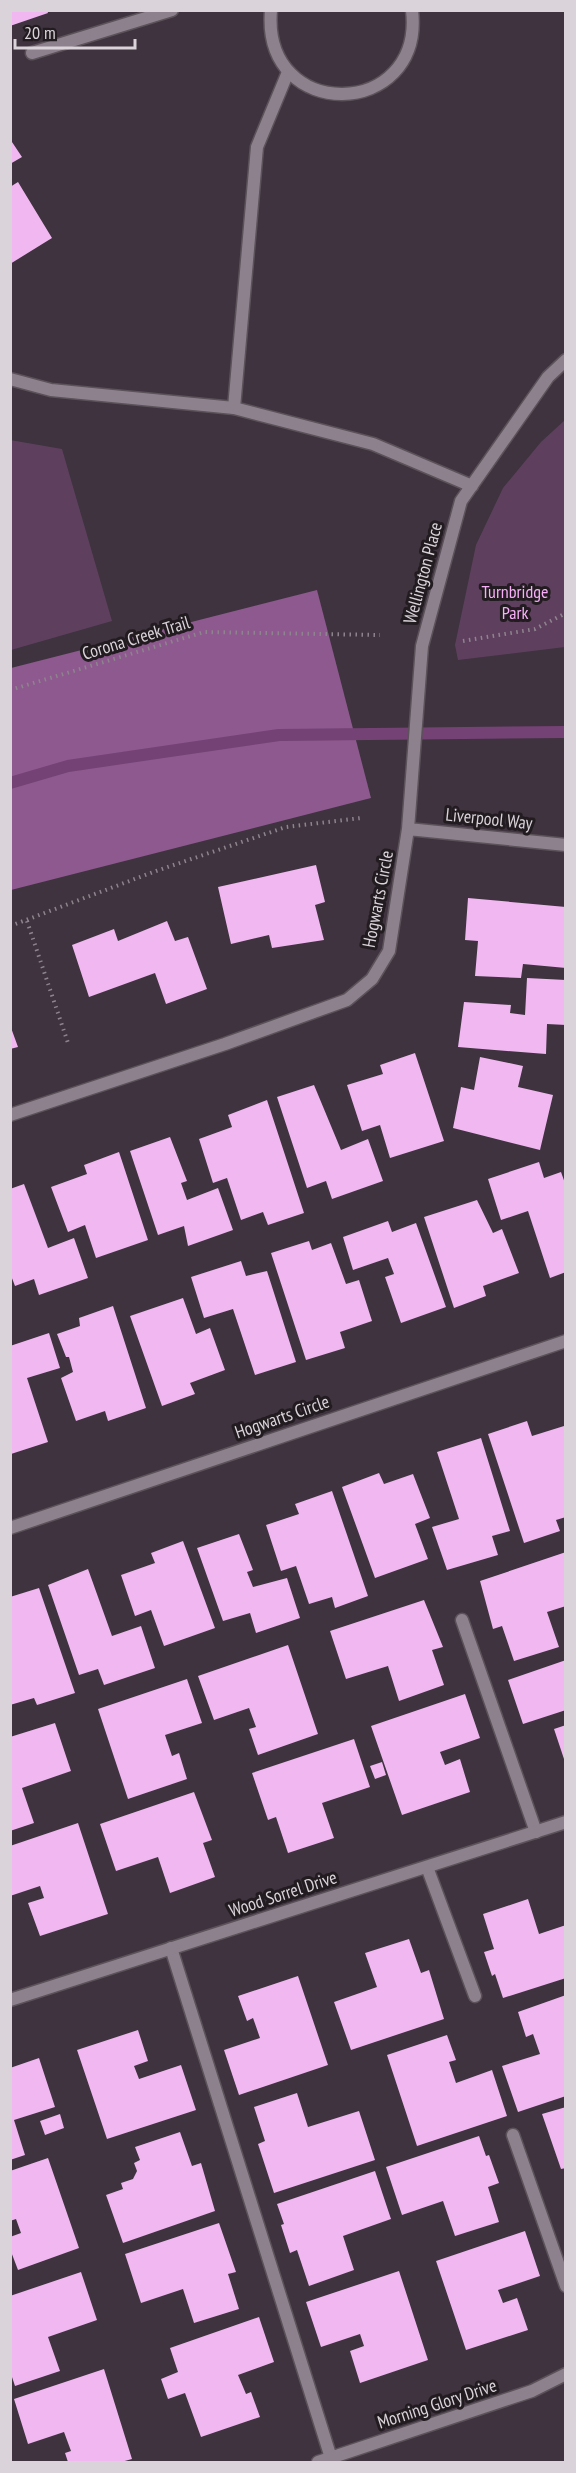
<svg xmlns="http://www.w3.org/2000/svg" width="576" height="2473" font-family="'PT Sans Narrow',sans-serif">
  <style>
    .green { fill: #5e405e }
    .forest { fill: #8d598e }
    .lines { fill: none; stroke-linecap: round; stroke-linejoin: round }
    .stream { stroke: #744275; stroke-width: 12 }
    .building { fill: #f0b7f1 }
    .service-casing { stroke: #5b525a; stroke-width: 15 }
    .minor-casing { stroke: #5b525a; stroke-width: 15 }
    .path { stroke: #8d848d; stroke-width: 4; stroke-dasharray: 1.5 4.5; stroke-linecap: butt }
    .service { stroke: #8d818d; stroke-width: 12 }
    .minor { stroke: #8d818d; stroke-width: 12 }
    .labels { text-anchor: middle; stroke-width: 6; stroke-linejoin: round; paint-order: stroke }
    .street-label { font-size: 18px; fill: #dad3d9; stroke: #221c21 }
    .park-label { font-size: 18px; fill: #f8aef9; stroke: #221c21 }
  </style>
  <rect width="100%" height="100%" fill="#3e333e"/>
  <path class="green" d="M565,420V647L458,660L455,645L476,545L503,488L541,442Z
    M10,440L62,449L112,621L11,650Z"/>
  <path class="forest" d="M317,590L371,798L11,890V668Z"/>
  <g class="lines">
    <path class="stream" d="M10,783L68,766L279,735L566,732"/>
  </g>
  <path class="building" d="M10,10H47L48,13L10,26Z
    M10,139L22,157L10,164Z
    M18,182L52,238L10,264V187Z
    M316,865L325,902L315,905L324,940L272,948L269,935L231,944L218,887Z
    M468,898L566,907V968L523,964L521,978L475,976L478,941L465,940Z
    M167,921L175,941L188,937L207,989L166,1004L155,973L89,997L72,945L114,929L118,941Z
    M527,978L566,980V1025L547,1024L546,1054L458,1047L464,1002L511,1005L510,1013L525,1015Z
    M10,1025L18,1047L10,1049Z
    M415,1053L444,1141L390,1158L380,1125L362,1131L347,1085L383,1074L380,1065Z
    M480,1057L523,1066L518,1087L553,1095L540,1150L453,1128L461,1087L474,1090Z
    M314,1085L341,1150L368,1139L383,1181L332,1199L326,1181L307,1188L277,1097Z
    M267,1100L304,1213L268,1225L263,1212L241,1220L227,1178L213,1183L199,1139L232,1127L228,1115Z
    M170,1137L187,1181L181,1183L187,1200L218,1188L233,1230L188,1246L184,1226L158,1235L130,1151Z
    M119,1152L148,1240L96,1258L85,1225L68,1232L51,1187L87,1174L84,1165Z
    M539,1162L544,1178L561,1172L566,1186V1272L550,1278L528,1211L501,1220L488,1179Z
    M24,1184L48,1248L74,1238L88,1278L39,1295L34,1279L15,1286L10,1273V1189Z
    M477,1200L493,1233L502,1229L519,1273L483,1286L486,1296L454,1308L424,1217Z
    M388,1221L392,1232L416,1223L446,1307L401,1323L385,1277L394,1274L388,1258L353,1270L343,1237Z
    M309,1241L312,1250L331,1243L346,1284L359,1280L372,1321L340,1332L345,1348L306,1360L271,1253Z
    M241,1261L246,1276L267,1271L296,1362L255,1375L233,1309L204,1318L191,1277Z
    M183,1298L196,1334L210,1328L225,1370L190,1383L195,1394L162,1406L130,1316Z
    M113,1306L146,1408L108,1421L105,1411L76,1421L61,1378L73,1372L69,1357H66L57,1334L80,1326L79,1318Z
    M49,1333L60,1368L27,1378L48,1442L11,1454L10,1346Z
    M527,1421L532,1436L564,1426L566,1432L564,1472L566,1517L556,1520L560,1531L524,1543L488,1434Z
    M481,1438L510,1531L492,1536L498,1555L447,1570L432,1527L459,1519L437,1452Z
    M379,1473L384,1484L413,1474L430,1518L415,1524L428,1559L375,1578L342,1487Z
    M332,1491L368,1596L335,1608L332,1597L309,1604L296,1566L281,1571L266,1525L299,1514L295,1504Z
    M239,1534L253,1570L247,1572L253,1587L287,1578L300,1618L256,1633L250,1613L223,1621L197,1548Z
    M183,1541L215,1628L164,1646L151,1610L135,1616L121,1575L155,1563L151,1553Z
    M566,1552V1606L547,1612L559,1647L514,1661L502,1626L493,1629L480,1581Z
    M88,1569L112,1636L141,1626L155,1668L104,1685L98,1669L79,1675L48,1585Z
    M39,1588L75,1693L37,1705L34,1698L10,1705V1597Z
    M424,1600L443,1647L432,1650L444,1685L399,1701L388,1666L346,1679L330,1631Z
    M288,1645L318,1734L258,1755L249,1729L256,1727L249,1708L214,1720L198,1676Z
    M566,1660V1710L523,1724L508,1680Z
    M187,1679L202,1723L165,1735L172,1756L179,1753L187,1779L128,1799L98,1709Z
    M465,1694L480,1738L440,1752L445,1765L460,1759L470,1792L402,1815L371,1726Z
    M55,1723L71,1771L22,1788L34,1823L10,1831V1737Z
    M566,1725V1762H565L554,1729Z
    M354,1739L370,1787L322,1803L334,1838L288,1853L276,1817L268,1820L252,1773Z
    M382,1762L386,1775L375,1779L370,1766Z
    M194,1792L212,1840L203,1843L215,1877L170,1893L158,1857L116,1871L100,1824Z
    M78,1823L108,1914L40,1936L28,1903L44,1898L40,1886L10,1896V1846Z
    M528,1899L539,1934L566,1925V1978L503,1998L495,1974L492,1976L484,1952L494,1949L483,1914Z
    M409,1939L421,1973L429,1970L444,2019L351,2050L334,2002L377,1987L365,1953Z
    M298,1976L328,2065L239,2095L224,2050L260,2038L253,2018L247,2021L238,1996Z
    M566,1995V2096L518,2112L502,2066L540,2054L533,2034L526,2037L518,2012Z
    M138,2030L148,2061L134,2066L139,2079L181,2065L196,2110L107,2139L77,2050Z
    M447,2035L456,2060L449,2062L456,2083L492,2070L507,2116L417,2146L387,2055Z
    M39,2058L55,2107L14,2120L25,2155L10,2160V2068Z
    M297,2093L308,2127L359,2111L375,2160L274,2193L258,2144L265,2141L254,2107Z
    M566,2107V2168L561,2169L542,2114Z
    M60,2114L64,2128L45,2135L40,2121Z
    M180,2132L192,2166L201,2163L215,2211L123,2243L106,2195L123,2189L121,2183L133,2179L137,2171L134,2163L140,2160L135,2147Z
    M479,2136L486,2156L489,2155L499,2183L488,2187L499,2222L455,2236L443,2201L402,2215L386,2167Z
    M48,2158L79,2248L18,2270L10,2249V2237L21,2233L16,2219L10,2221V2171Z
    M375,2171L391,2219L343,2236L354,2270L309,2286L297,2250L290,2253L281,2225L284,2224L277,2204Z
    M219,2223L236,2272L228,2274L239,2309L194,2323L183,2289L141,2303L125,2254Z
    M525,2231L540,2276L498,2290L503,2303L517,2298L528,2330L466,2350L436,2261Z
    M399,2271L428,2360L360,2383L350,2351L364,2346L360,2334L321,2347L306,2302Z
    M81,2272L97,2320L48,2337L60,2371L15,2386L10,2371V2296Z
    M259,2317L274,2362L238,2375L246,2394L251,2392L260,2417L201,2437L185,2393L168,2399L161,2379L178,2372L170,2348Z
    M104,2369L132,2459L121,2462H68L65,2453L71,2451L64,2432L28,2444L14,2399Z"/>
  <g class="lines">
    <defs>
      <path id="service" d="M32,53L172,10
        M234,408L257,147L288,72
        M462,1620L536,1832
        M427,1867L475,1996
        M171,1948L331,2458
        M513,2135L566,2286"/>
      <path id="minor" d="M271,10C261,124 425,120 412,10
        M10,379L51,390L234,408L373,444L472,486
        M408,829L566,845
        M10,1115L225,1044L347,1000L372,979L389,951L408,829L422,646L461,501L548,377L566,360
        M10,1528L566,1341
        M10,2000L566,1822
        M318,2462L532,2391L566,2374"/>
    </defs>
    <use href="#service" class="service-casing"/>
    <use href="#minor" class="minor-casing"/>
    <path class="path" d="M463,641L535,629L566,613
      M10,690L204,632L380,635
      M27,921L69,1046
      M10,926L156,871L286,827L361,818"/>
    <use href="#service" class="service"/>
    <use href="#minor" class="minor"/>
  </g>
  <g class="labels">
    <g class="street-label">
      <text transform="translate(423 573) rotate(-75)" y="6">Wellington Place</text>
      <text transform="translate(136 638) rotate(-17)" y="6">Corona Creek Trail</text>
      <text transform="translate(489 819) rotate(6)" y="6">Liverpool Way</text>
      <text transform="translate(378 899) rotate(-79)" y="6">Hogwarts Circle</text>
      <text transform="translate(282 1417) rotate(-19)" y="6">Hogwarts Circle</text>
      <text transform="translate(283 1894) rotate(-18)" y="6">Wood Sorrel Drive</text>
      <text transform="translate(437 2404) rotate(-18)" y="6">Morning Glory Drive</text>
    </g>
    <g class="park-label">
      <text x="515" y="598">Turnbridge<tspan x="515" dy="21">Park</tspan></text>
    </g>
  </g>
  <rect width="576" height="2473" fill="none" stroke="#dad3d9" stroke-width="24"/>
  <path d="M15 39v9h120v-9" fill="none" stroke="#dad3d9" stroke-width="3"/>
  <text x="24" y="39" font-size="18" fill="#dad3d9" stroke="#221c21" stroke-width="4.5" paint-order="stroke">20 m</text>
</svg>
